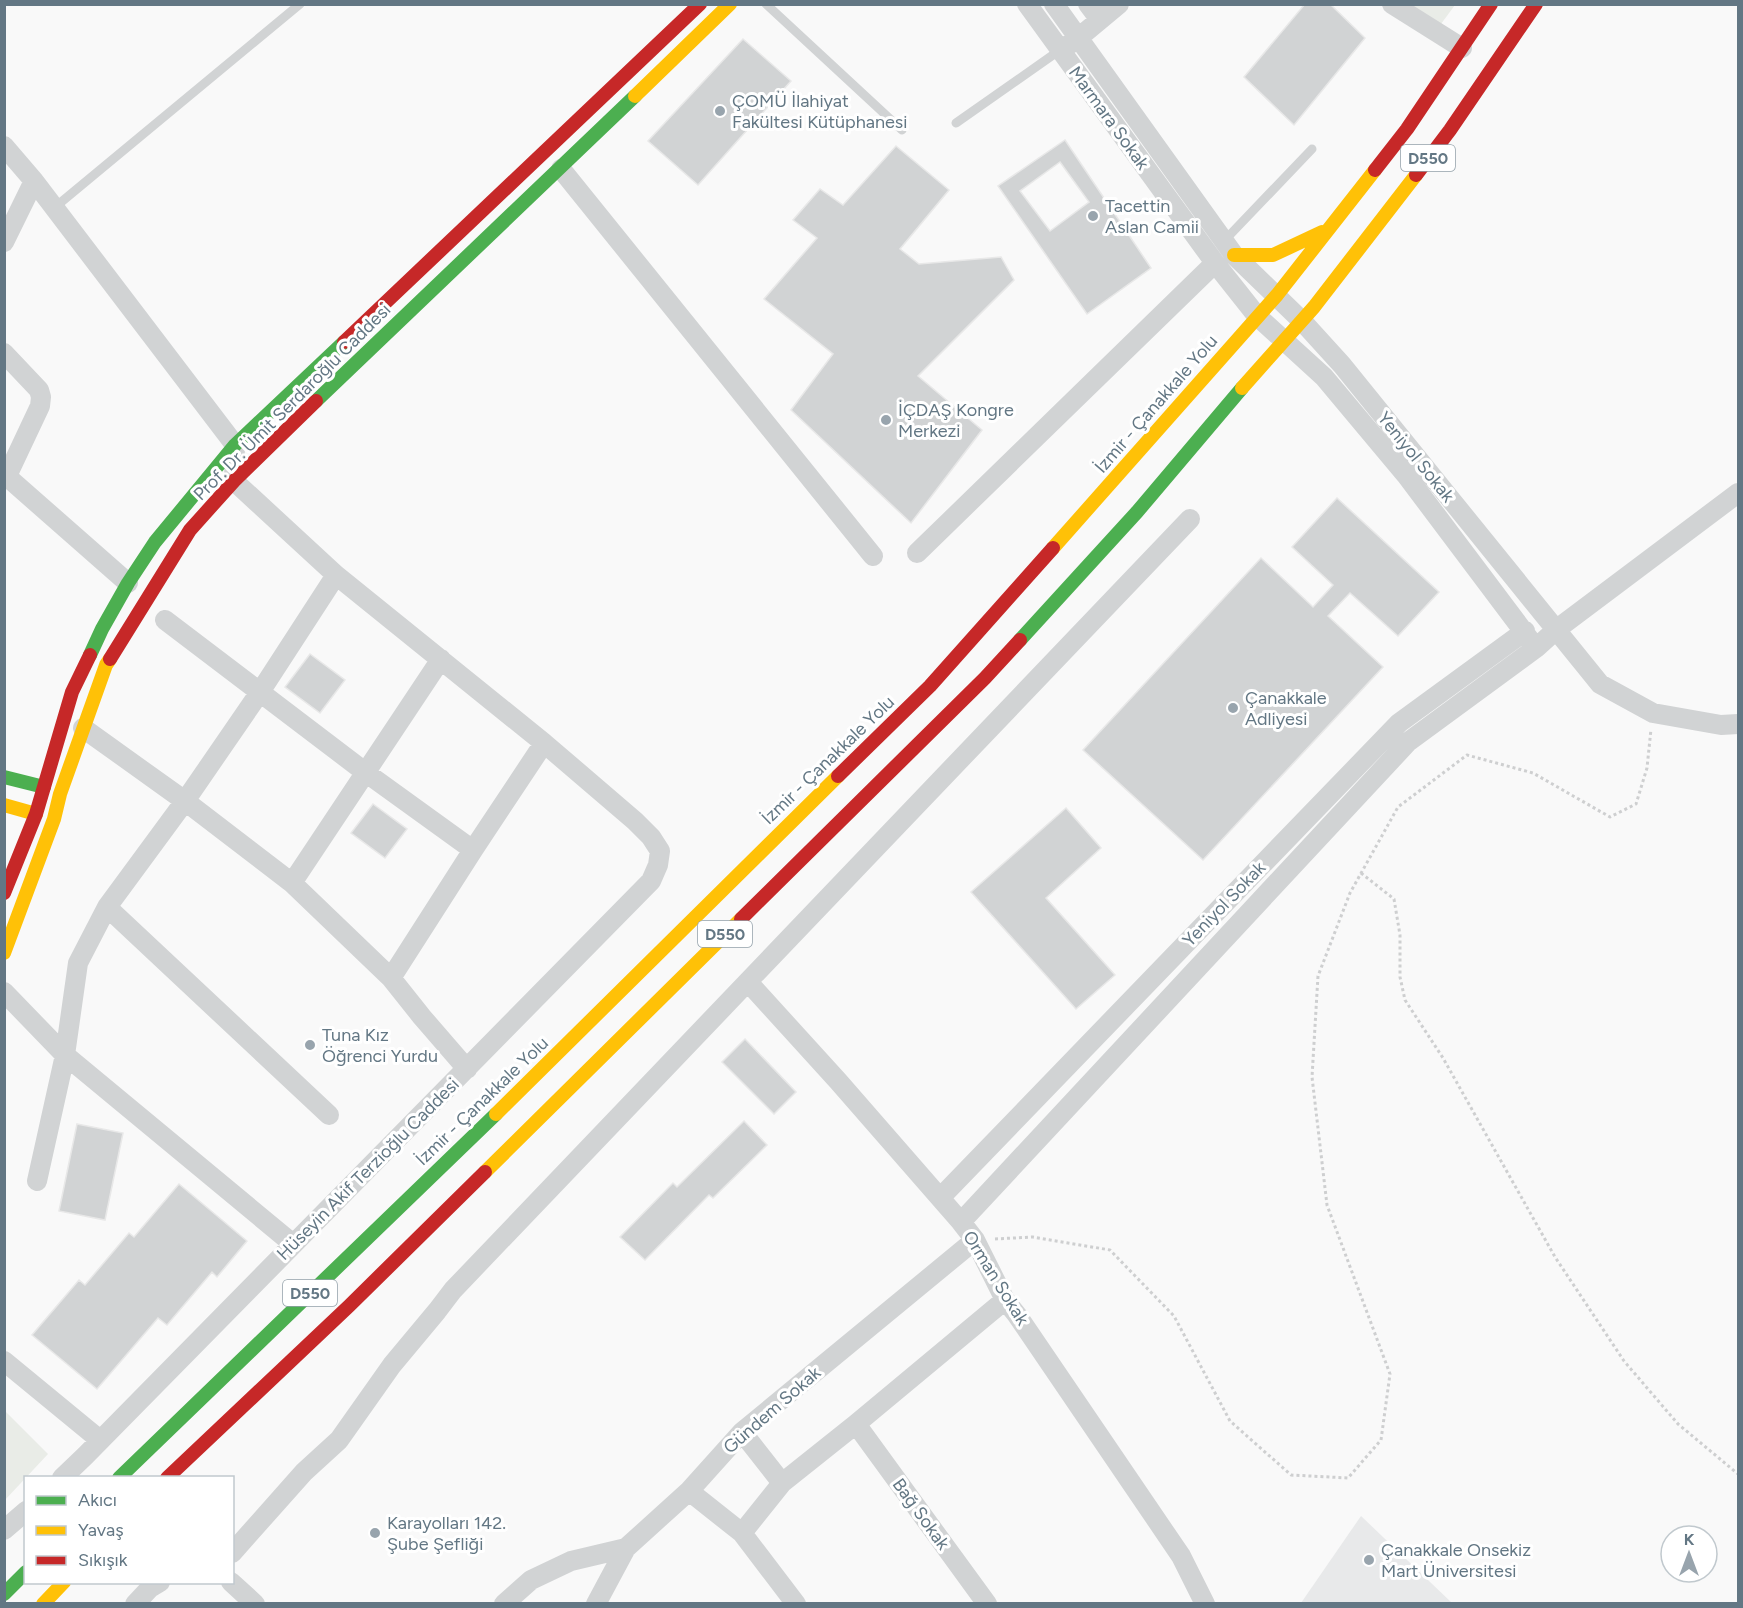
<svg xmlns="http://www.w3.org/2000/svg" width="1743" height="1608" font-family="Figtree,sans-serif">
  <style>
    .built { fill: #e8e9ea }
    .green { fill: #e9ece7 }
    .building { fill: #d1d3d4; stroke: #e8e8e8; stroke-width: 1.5; fill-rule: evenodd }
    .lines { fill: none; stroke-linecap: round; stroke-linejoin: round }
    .path { stroke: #cecfd0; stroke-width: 3; stroke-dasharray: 3 3; stroke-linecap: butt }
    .lane { stroke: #d1d3d4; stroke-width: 9 }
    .street { stroke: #d1d3d4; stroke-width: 20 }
    .fast { stroke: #4caf50; stroke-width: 14 }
    .slow { stroke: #ffc107; stroke-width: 14 }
    .jam { stroke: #c62828; stroke-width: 14 }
    .poi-dot { fill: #98a4ad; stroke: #fff; stroke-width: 2 }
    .labels { text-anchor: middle; stroke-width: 6; stroke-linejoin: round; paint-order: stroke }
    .shield { fill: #fff; stroke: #92a0a9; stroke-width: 1.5 }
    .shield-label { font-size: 16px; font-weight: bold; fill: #637784 }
    .poi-label { font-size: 18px; fill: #637784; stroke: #fff; text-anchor: start }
    .street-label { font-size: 18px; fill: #637784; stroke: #fff }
  </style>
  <rect width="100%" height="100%" fill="#f9f9f9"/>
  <path class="built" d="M1361,1516L1452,1603H1301Z"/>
  <path class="green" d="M1411,5H1455L1441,24Z
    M5,1411L48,1454L5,1500H4Z"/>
  <path class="building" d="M1305,4H1330L1365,38L1294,125L1244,77Z
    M743,39L791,81L698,185L648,141Z
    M1065,140L1151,268L1087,314L998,186ZM1060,162L1089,202L1050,231L1020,191Z
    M896,146L949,190L900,249L919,264L1001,257L1014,280L918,376L982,430L911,523L791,410L833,354L764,299L817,238L793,220L820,189L843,205Z
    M1337,498L1439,592L1398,636L1350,593L1328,616L1383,667L1203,860L1083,750L1261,558L1313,607L1333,585L1292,547Z
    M310,654L345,680L320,713L285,687Z
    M373,804L407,829L385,858L351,833Z
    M1066,808L1101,848L1046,898L1115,975L1076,1009L971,892Z
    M745,1039L796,1092L774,1114L722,1062Z
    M744,1121L767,1145L713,1198L709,1195L645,1260L620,1237L673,1183L677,1187Z
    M77,1124L123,1133L105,1220L59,1211Z
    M179,1184L247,1241L217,1277L212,1272L167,1325L158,1318L97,1389L32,1335L79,1280L85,1285L129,1233L134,1237Z"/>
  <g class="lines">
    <path class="path" d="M1361,873L1394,899L1400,935V977L1405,1000L1443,1058L1555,1257L1624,1361L1678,1424L1738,1474
      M995,1239L1033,1237L1110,1250L1174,1316L1230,1421L1291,1475L1348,1478L1381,1440L1390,1374L1327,1205L1312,1077L1318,976L1350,893L1398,807L1467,755L1533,773L1610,817L1636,804L1647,768L1651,729"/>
    <path class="lane" d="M766,4L902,130
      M956,123L1060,50
      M54,208L300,4
      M1224,241L1312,149"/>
    <path class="street" d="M1027,4L1215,263L1257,316L1324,377L1406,475L1536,648
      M1054,4L1234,255L1302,321L1342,365L1600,684L1653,713L1721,725L1738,724
      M1088,4L1100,20
      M1392,4L1462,48
      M1067,46L1077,39L1119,4
      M4,146L34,181L235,445L234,481L336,575L544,743L635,821L651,837L660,851L658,865L651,881L85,1456L62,1478
      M561,169L873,556
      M4,242L34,181
      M4,353L39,390L41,397L40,406L7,476
      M4,474L128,583
      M917,553L1215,263
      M165,620L365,772L473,850
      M83,728L185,801L292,883L391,978L422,1017L467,1069
      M292,883L441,659
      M107,907L329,1115
      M391,978L473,850L544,743
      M748,982L838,1081L961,1222L975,1240L1005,1300L1017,1315L1181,1556L1205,1604
      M4,992L65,1055L293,1244
      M37,1181L65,1055L78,963L107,907L185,801L260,692L336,575
      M940,1198L1399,723L1525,631
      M961,1222L1408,742L1536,648L1557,629L1738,493
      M4,1361L100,1440
      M856,1424L987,1604
      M742,1432L782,1483
      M689,1491L742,1533L796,1604
      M4,1530L26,1511
      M742,1533L782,1483L856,1424L1005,1300
      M232,1553L304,1472L339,1440L392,1365L437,1311L453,1290L1190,519
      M231,1582L255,1604
      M135,1604L150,1588L160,1582
      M504,1604L531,1580L571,1561L626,1548
      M596,1604L626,1548L689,1491L742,1432L975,1240"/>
    <path class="fast" d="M316,401L635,96
      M1020,640L1137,512L1242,388
      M90,655L102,629L128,583L155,542L235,445L344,342
      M4,777L44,787
      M119,1478L496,1114
      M4,1594L26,1572"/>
    <path class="slow" d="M635,96L730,4
      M1234,255H1273L1322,232
      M1242,388L1314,307L1416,175
      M1053,548L1277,295L1375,170
      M4,805L36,814
      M4,953L54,819L60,794L106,665L110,659
      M496,1114L838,776
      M485,1172L741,919
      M43,1604L64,1582"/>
    <path class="jam" d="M1375,170L1407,129L1491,4
      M1416,175L1450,130L1536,4
      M344,342L700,4
      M110,659L190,530L234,481L316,401
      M838,776L930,686L1053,548
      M4,893L36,814L72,692L90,655
      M741,919L985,678L1020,640
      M167,1478L349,1306L485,1172"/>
  </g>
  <g class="poi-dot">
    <circle cx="720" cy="111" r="6"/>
    <circle cx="1093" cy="216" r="6"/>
    <circle cx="886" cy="420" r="6"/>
    <circle cx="1233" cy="708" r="6"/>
    <circle cx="310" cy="1045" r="6"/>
    <circle cx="375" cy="1533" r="6"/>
    <circle cx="1369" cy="1560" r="6"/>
  </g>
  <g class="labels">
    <g class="shield">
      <rect x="1401" y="145" width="54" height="26" rx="4.5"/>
      <rect x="698" y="921" width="54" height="26" rx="4.5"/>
      <rect x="283" y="1280" width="54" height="26" rx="4.5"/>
    </g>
    <g class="shield-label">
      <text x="1428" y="164">D550</text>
      <text x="725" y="940">D550</text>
      <text x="310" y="1299">D550</text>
    </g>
    <g class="poi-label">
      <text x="732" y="107">ÇOMÜ İlahiyat<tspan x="732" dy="21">Fakültesi Kütüphanesi</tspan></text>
      <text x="1105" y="212">Tacettin<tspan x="1105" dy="21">Aslan Camii</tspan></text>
      <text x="898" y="416">İÇDAŞ Kongre<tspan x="898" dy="21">Merkezi</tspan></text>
      <text x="1245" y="704">Çanakkale<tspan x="1245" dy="21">Adliyesi</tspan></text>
      <text x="322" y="1041">Tuna Kız<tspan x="322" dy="21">Öğrenci Yurdu</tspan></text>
      <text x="387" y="1529">Karayolları 142.<tspan x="387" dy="21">Şube Şefliği</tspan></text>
      <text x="1381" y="1556">Çanakkale Onsekiz<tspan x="1381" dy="21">Mart Üniversitesi</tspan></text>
    </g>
    <g class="street-label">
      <text transform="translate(1109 118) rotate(54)" y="6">Marmara Sokak</text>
      <text transform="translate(292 402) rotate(-45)" y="6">Prof. Dr. Ümit Serdaroğlu Caddesi</text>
      <text transform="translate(1156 404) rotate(-49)" y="6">İzmir - Çanakkale Yolu</text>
      <text transform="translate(1416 457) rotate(51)" y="6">Yeniyol Sokak</text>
      <text transform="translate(828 760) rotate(-44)" y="6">İzmir - Çanakkale Yolu</text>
      <text transform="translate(1224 904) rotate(-46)" y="6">Yeniyol Sokak</text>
      <text transform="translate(482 1101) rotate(-44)" y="6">İzmir - Çanakkale Yolu</text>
      <text transform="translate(368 1169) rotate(-45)" y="6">Hüseyin Akif Terzioğlu Caddesi</text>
      <text transform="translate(996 1278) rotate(58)" y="6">Orman Sokak</text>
      <text transform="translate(772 1410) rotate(-41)" y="6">Gündem Sokak</text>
      <text transform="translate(921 1514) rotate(54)" y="6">Bağ Sokak</text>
    </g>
  </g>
  <rect width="1743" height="1608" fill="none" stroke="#637784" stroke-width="12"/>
  <rect x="24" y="1476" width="210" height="108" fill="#ffffff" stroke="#c1c9ce" stroke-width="1.5"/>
  <rect x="36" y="1496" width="30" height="9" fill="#4caf50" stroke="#c1c9ce" stroke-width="1.5"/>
  <text x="78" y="1506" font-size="18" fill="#637784">Akıcı</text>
  <rect x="36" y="1526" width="30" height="9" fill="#ffc107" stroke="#c1c9ce" stroke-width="1.5"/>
  <text x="78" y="1536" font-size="18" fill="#637784">Yavaş</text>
  <rect x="36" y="1556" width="30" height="9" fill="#c62828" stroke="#c1c9ce" stroke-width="1.5"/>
  <text x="78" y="1566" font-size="18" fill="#637784">Sıkışık</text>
  <g transform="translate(1689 1554)"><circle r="28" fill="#ffffff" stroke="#c1c9ce" stroke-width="1.5"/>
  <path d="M0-4.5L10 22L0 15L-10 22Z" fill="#98a4ad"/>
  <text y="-9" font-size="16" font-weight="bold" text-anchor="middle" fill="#637784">K</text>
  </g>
</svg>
